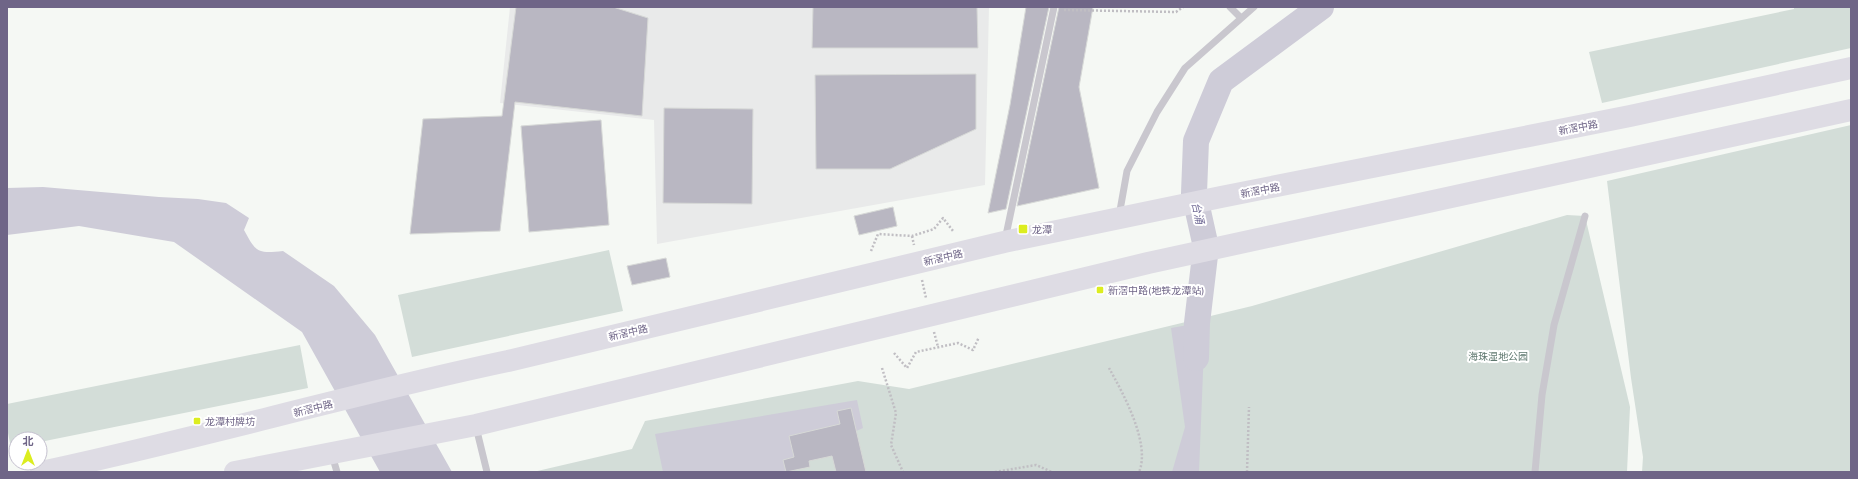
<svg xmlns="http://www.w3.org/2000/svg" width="1858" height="479" font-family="Mulish,'Noto Sans SC',sans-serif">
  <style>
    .built { fill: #e9eaea }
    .green { fill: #d3ddd8 }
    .water { fill: #ceccd8 }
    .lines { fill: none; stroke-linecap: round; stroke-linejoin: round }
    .river { stroke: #ceccd8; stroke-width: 26 }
    .building { fill: #b9b7c2; stroke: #d7d9d7 }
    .path { stroke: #c0bec3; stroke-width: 2.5; stroke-dasharray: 2 2; stroke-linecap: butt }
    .service { stroke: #c9c7ce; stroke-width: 7 }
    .trunk { stroke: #dedce4; stroke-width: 22 }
    .poi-dot { fill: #dced1f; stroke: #fff; stroke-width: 1.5 }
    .labels { text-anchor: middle; stroke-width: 4; stroke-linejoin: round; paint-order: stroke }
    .street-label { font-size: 10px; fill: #6f6587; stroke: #fff }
    .poi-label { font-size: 10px; fill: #6f6587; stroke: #fff; text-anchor: start }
    .park-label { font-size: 10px; fill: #607970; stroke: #fff }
    .water-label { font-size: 11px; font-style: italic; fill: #756f99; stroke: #fff }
  </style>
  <rect width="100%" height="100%" fill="#f5f8f4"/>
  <path class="built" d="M510,7H989L985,185L657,244L654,120L500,103Z"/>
  <path class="green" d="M1794,7H1851V48L1602,103L1589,52L1794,9Z
    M1851,125V472H1642L1643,457L1631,378L1607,181Z
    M1567,215L1585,216L1630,407L1627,472H533L632,449L645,421L858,381L909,389L1252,306Z
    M609,250L623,311L412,357L398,295Z
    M300,345L308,388L40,442V439H16V447L11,448L7,428V404Z"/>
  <path class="water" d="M43,187L159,197L198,199L226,203L249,218L244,230C256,252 257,254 283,251L334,286L375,335L452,472H380L302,332L174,242L79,226L7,235V188Z
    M1205,322L1199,472H1172L1185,427L1171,328Z
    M857,400L863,428L832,442L783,472H663L655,434Z"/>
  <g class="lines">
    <path class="river" d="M1196,358L1197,323L1206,247L1194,193L1196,141L1221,81L1321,7"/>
  </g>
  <path class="building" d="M516,7H613L648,18L642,116L515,102L500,231L410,234L423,119L502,116Z
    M813,7H977L978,48H812Z
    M1026,7H1049L1006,209L988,213L1010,105Z
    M1059,7H1093L1079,87L1099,188L1017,206Z
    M976,74V129L890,169H816L815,75Z
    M664,108L753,109L752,204L663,203Z
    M601,120L609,225L529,232L521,126Z
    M893,207L897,226L859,235L854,216Z
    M666,258L670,277L632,285L627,266Z
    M851,408L866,472H836L832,456L809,461L810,467L786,472L783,460L794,457L789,436L840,424L837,411Z"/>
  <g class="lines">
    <path class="path" d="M1064,10L1176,12L1183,7
      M912,236L914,245
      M871,251L878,234L912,236L934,229L943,218L953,231
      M922,280L926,298
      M934,332L938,347
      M894,353L907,368L916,352L958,343L973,350L979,337
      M882,368L896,413L891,445L903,472
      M1109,368C1123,393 1151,444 1139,472
      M995,472L1036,465L1052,472
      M1247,472L1249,407"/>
    <path class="service" d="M1230,7L1241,18
      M1119,216L1127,171L1157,112L1185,68L1254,7
      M1005,240L1054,7
      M476,427L487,472
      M332,455L337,472
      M1535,472L1542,395L1554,325L1585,216"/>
    <path class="trunk" d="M41,472C197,439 351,394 508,361L1004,242L1221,197L1630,116L1851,68
      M235,472L476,425L1148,263L1851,110"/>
  </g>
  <g class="poi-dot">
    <rect x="1018" y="224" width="10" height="10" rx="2"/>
    <rect x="1096" y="286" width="8" height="8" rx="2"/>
    <rect x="193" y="417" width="8" height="8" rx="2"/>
  </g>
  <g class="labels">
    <g class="street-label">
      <text transform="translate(1578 127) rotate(-11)" y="4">新滘中路</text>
      <text transform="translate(1260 190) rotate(-11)" y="4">新滘中路</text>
      <text transform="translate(943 257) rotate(-13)" y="4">新滘中路</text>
      <text transform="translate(628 332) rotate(-13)" y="4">新滘中路</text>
      <text transform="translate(313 408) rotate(-14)" y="4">新滘中路</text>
    </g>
    <g class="poi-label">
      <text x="1032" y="233">龙潭</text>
      <text x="1108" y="294">新滘中路(地铁龙潭站)</text>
      <text x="205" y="425">龙潭村牌坊</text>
    </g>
    <g class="park-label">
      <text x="1498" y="360">海珠湿地公园</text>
    </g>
    <g class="water-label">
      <text transform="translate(1198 213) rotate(77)" y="4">台涌</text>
    </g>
  </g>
  <rect width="1858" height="479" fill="none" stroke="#6f6587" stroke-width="16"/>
  <g transform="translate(28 451)"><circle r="19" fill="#ffffff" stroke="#c5c1cf"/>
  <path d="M0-3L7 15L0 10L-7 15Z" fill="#dced1f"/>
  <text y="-6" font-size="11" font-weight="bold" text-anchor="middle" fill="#6f6587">北</text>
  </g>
</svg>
